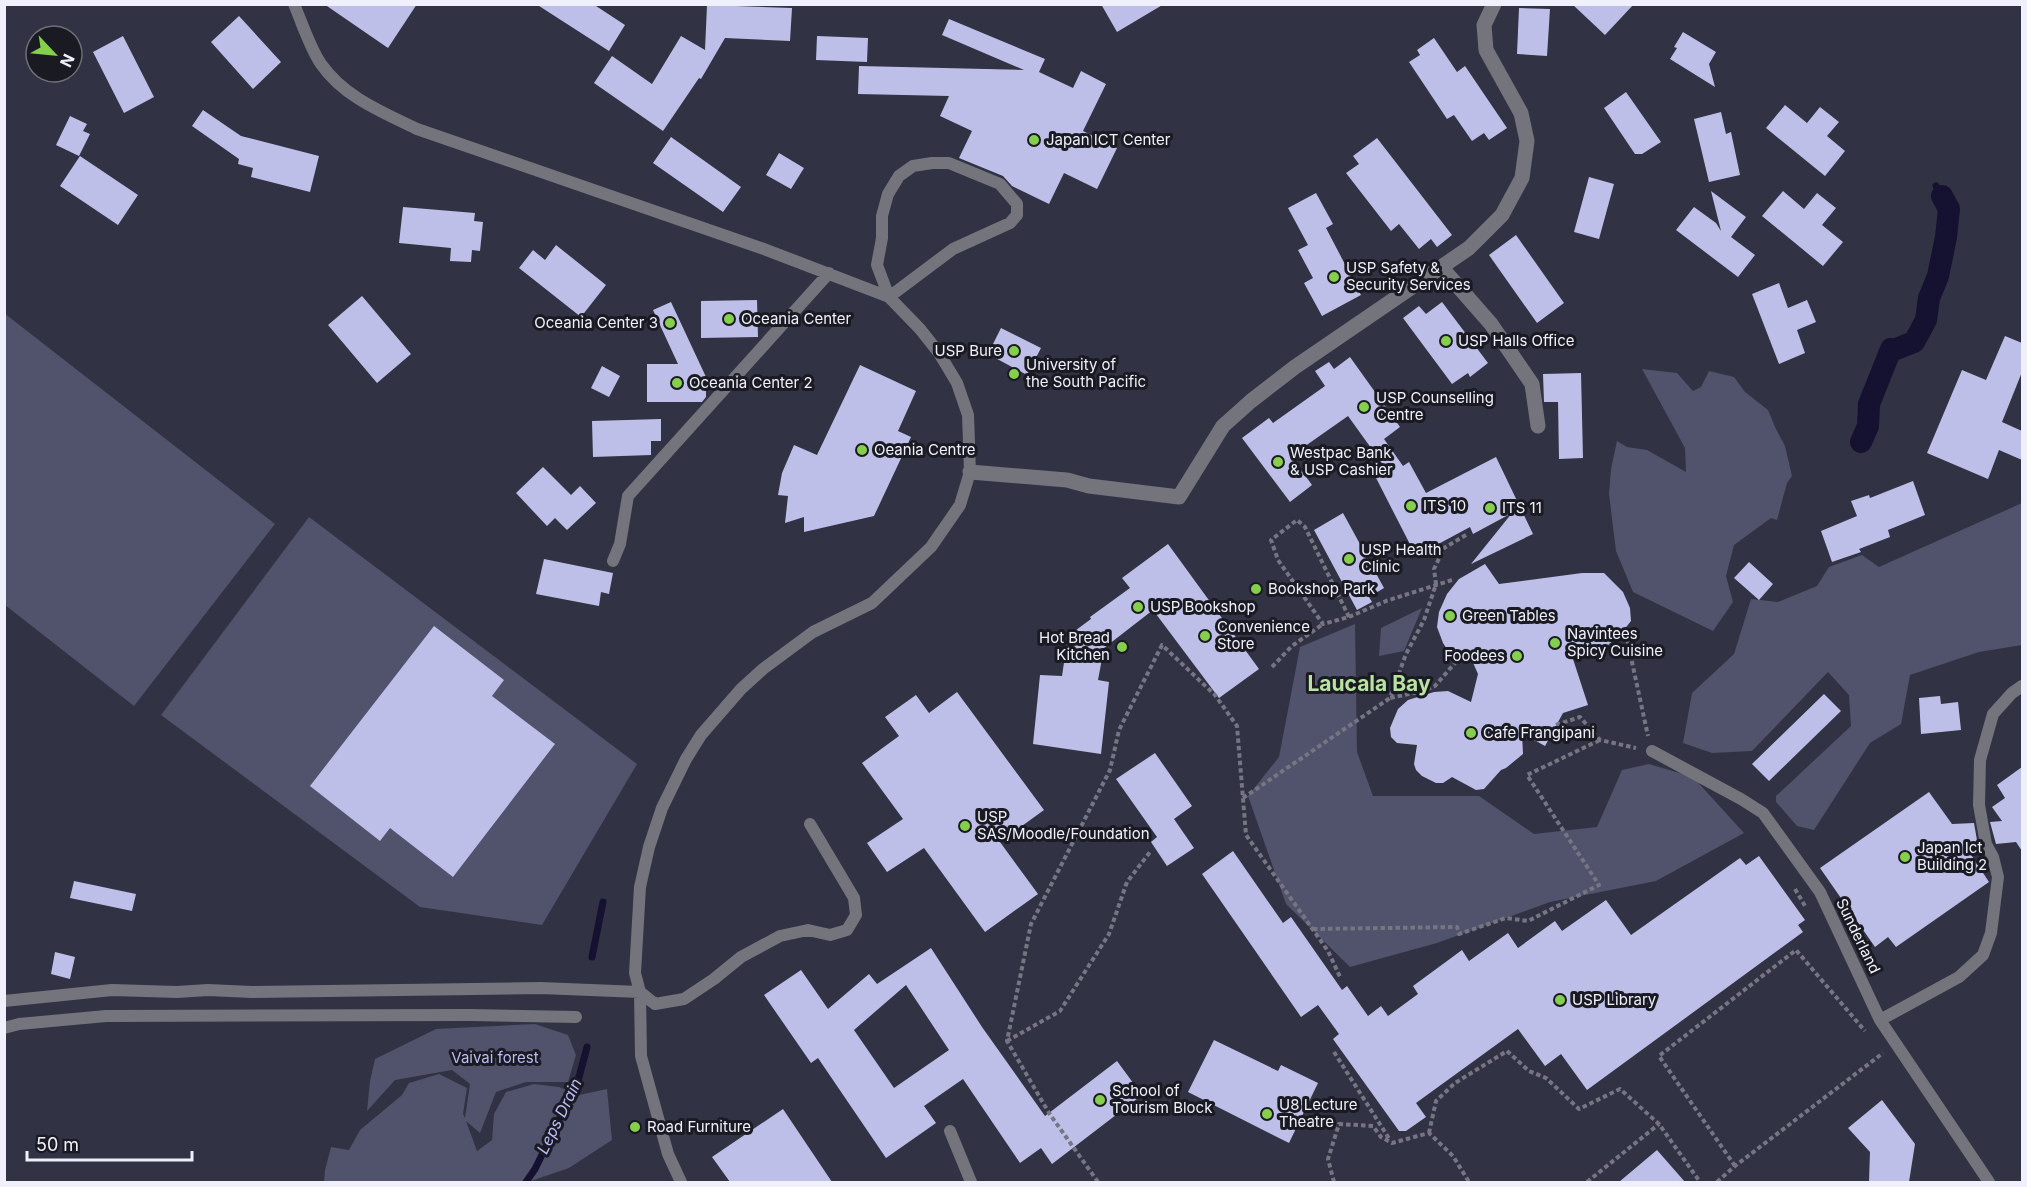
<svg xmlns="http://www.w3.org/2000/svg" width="2027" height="1187" font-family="Inter,sans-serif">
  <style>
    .green { fill: #51526b }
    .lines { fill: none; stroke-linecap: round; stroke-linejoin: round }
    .stream { stroke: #141230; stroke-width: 7 }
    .canal { stroke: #141230; stroke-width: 22 }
    .building { fill: #bebfe8; fill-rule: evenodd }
    .path { stroke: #757584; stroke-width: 4; stroke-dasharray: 4.5 3; stroke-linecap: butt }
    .service { stroke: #74747d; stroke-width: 12 }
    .minor { stroke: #74747d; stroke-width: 15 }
    .poi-dot { fill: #85cf4c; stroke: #1a1a22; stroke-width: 2 }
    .labels { text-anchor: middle; stroke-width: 6; stroke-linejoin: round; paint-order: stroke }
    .poi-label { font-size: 15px; fill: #f0f0fc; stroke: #1a1a22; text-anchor: start }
    .street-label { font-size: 15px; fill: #f0f0fc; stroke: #1a1a22 }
    .park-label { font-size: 15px; fill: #babbf9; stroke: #1a1a22 }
    .water-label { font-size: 16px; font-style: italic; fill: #b9baf8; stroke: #1a1a22 }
    .district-label { font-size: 21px; font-weight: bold; fill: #b9e3a0; stroke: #1a1a22 }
  </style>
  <rect width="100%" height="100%" fill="#313243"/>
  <path class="green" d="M4,313L275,524L134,706L5,605Z
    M1642,369L1677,373L1693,391L1701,387L1709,371L1734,377L1745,392L1768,410L1776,429L1785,446L1792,476L1787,483L1777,520L1771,518L1734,545L1726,576L1733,602L1713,631L1633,592L1616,551L1609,494L1611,469L1617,441L1627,447L1647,450L1686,472L1685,448Z
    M2022,503V645L1979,652L1910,675L1901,724L1870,743L1814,830L1797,826L1776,802V796L1851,726L1849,695L1828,672L1752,751L1712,753L1683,743L1692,693L1734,654L1751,599L1778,602L1817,586L1829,567L1862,555L1879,567Z
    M309,517L637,764L542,925L420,907L161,715Z
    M1422,608L1404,651L1379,656L1381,628Z
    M1355,624L1357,752L1373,796H1479L1534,834L1597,827L1622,770L1649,764L1693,777L1744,833L1656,881L1550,902L1437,943L1350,967L1286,904L1248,796L1279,757L1300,647Z
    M535,1024L568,1035L576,1055L568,1082H526L496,1092L480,1133L466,1121L477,1151L492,1140L494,1114L506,1092L534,1084L559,1087L579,1095L607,1089L612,1140L569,1168L528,1182H324L325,1170L331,1147L349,1150L360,1130L402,1095L409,1083L439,1074L467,1088L463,1114L465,1118L470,1084L452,1070L395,1080L367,1111L370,1081L375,1059L436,1029Z"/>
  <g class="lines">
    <path class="stream" d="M1936,186L1942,196
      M592,957L603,902
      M526,1182L535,1169L578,1081L587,1047"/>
    <path class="canal" d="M1861,442L1868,426L1869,404L1891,349H1896L1914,342L1926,320L1929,298L1938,276L1946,237L1949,209L1942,196"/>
  </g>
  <path class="building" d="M324,4H417L388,48Z
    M536,4H593L625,25L609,51Z
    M1101,4H1164L1117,32Z
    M1572,4H1634L1605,35Z
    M707,5L792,8L790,41L725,38L701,79L699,78L663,131L594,83L612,56L652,84L681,36L705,50Z
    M1519,8L1550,9L1547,56L1517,54Z
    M239,16L281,62L253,89L211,42Z
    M949,19L1045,59L1039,72L1073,88L1081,71L1106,84L1083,131L1117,148L1097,189L1064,173L1049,204L1012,186L1003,176L959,158L972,131L940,116L949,96L858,94L859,66L1024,70L942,35Z
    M1683,32L1716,52L1709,64L1715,87L1670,59L1677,48L1674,47Z
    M123,36L154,97L124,113L93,52Z
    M817,36L868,38L867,62L816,60Z
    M1434,38L1457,72L1465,66L1507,128L1489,140L1484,133L1472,141L1454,115L1447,119L1409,62L1420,55L1417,50Z
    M1626,92L1661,142L1642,154H1635L1604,108Z
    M1785,105L1807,123L1820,107L1839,122L1827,136L1845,151L1825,176L1766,128Z
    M203,110L241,136L319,156L310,192L251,177L253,168L238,164L239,159L192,126Z
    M1721,112L1726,134L1731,132L1740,175L1709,182L1694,119Z
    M70,116L87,124L83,131L90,134L79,156L56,145Z
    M671,137L741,187L723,212L653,163Z
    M1377,138L1452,235L1437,247L1431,239L1419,249L1399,224L1391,231L1346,173L1359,164L1353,156Z
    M779,153L804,168L791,189L766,175Z
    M80,156L138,195L118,225L60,186Z
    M1589,177L1614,184L1599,239L1574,232Z
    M1711,191L1746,217L1731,237L1755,255L1738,277L1676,230L1694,207L1716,223L1721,231Z
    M1783,191L1804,209L1817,193L1836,208L1822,225L1843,242L1823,266L1762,216Z
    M1316,193L1333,224L1326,228L1361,295L1322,316L1304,283L1313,278L1298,250L1308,245L1288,208Z
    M403,207L475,213L474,221L483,222L480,251L472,250L471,262L450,261L451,248L399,243Z
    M1516,235L1564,303L1537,323L1489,255Z
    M556,245L606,285L581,317L519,268L533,250L545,260Z
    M1779,283L1788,308L1807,300L1816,322L1797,330L1805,353L1779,364L1752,294Z
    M362,296L411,354L377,383L328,325Z
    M757,300L758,337L701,338V301Z
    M671,302L706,377V397L702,402H647V364H678L653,310Z
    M1442,302L1488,363L1470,377L1468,373L1452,384L1403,318L1419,306L1426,314Z
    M1001,328L1041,348L1027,375L988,354Z
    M2005,336L2022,343V372L2002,422L2022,431V460L1999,450L1988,479L1927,453L1962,370L1986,380Z
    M1350,357L1400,427L1384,439L1403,466L1409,462L1426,493L1496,457L1533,534L1471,564L1512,513L1473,534L1470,527L1416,556L1373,472L1384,466L1348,416L1291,456L1312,485L1290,502L1242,438L1269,418L1273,423L1325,386L1315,371L1329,362L1334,369Z
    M860,365L916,391L898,431L911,437L874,516L804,532V517L785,523L788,496L778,495L782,473L794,445L817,455Z
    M602,366L620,376L609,397L591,388Z
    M1581,373L1583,458L1559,459L1558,402H1544L1543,374Z
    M661,419V441H651V455L593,457L592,421Z
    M543,467L571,495L580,486L596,503L567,530L555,518L547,526L516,493Z
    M1913,481L1925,515L1888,530L1890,537L1859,549L1861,552L1832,562L1821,531L1857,516L1851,501L1869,495L1870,498Z
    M1343,513L1384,588L1369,597L1372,602L1357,610L1314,530Z
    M1168,544L1259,669L1219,698L1153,610L1104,648L1098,680L1109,682L1101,754L1033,744L1040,675L1062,676L1068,636L1091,619L1090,617L1130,588L1122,578Z
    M544,559L613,573L609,594L601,592L599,606L536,594Z
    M1749,562L1773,584L1759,600L1734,578Z
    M1485,564L1499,584L1582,573H1604L1623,592L1630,608L1631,621L1623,631L1606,647L1572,656L1588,705L1563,713L1545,746L1522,733L1523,754L1506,768L1501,770L1484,789L1476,790L1452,777L1443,783H1436L1422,776L1416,770L1414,764L1417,745L1397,743L1391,737L1390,728L1398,709L1408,700L1434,692L1448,691L1471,702L1478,674L1467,649L1452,657L1443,643L1437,627L1439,612L1447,594L1459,579Z
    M434,626L504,680L492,696L555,744L453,877L390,828L380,841L310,786Z
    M957,692L1044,810L1000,842L1038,894L985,932L924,848L887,872L867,843L903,819L862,763L899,736L885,717L916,695L929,713Z
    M1824,694L1841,711L1769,781L1752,764Z
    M1940,696L1941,704L1958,702L1961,730L1921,734L1919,698Z
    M1155,753L1192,806L1174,819L1194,848L1167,866L1151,842L1157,837L1116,779Z
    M2022,767V851L2016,842L1996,844L1990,822L2002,821L1992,807L2005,798L1997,785Z
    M1929,792L1952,824L1974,823L1978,846L1966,847L1989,882L1896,947L1888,937L1875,947L1820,868Z
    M1233,851L1283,923L1291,917L1342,990L1347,986L1368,1016L1381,1006L1388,1016L1418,994L1413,986L1462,950L1469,961L1508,933L1518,948L1555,921L1562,931L1606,900L1631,935L1740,858L1746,865L1759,856L1805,920L1798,925L1803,932L1587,1090L1561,1054L1545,1066L1518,1029L1416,1103L1426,1117L1406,1131H1399L1333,1039L1339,1034L1318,1005L1301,1017L1202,874Z
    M74,881L136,894L132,911L70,898Z
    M931,948L982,1027L1045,1116L1117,1061L1142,1095L1052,1164L1041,1148L1020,1163L963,1079L924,1106L936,1123L886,1158L818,1058L811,1063L764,995L801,970L828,1009L869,974L877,984ZM906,985L949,1050L894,1088L854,1030Z
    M55,952L75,957L70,979L51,974Z
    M1214,1040L1278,1071L1281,1065L1318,1083L1289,1143L1188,1092Z
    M1882,1100L1915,1144L1909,1182H1869L1870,1152L1848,1128Z
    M783,1109L832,1182H730L712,1157Z
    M1657,1150L1685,1182H1619Z"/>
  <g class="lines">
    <path class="path" d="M1466,535L1444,548L1434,569L1436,584L1424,620L1406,654L1390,698L1423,691L1435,686L1467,649
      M1349,617L1305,527L1297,520L1271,540L1278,560L1323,624L1349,617L1386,601L1452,580
      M1627,639L1648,736
      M1272,667L1292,646L1323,624
      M1556,725L1580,717L1600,740L1636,748
      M1243,798L1390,698
      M1795,889L1805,906
      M1313,929L1457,927L1459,934L1506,918L1528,921L1599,885L1527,775L1600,740
      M1007,1041L1060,1011L1109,934L1127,882L1150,852
      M1334,1052L1390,1140
      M1429,1133L1436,1101L1455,1083L1507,1051L1529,1071L1546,1078L1579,1109L1620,1089L1659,1124L1700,1182
      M1735,1166L1659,1056L1796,950L1865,1031
      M1098,1182L1049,1113L1007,1041L1031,924L1110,770L1119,730L1162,645L1215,695L1237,726L1246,835L1328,951L1341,979
      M1334,1182L1328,1159L1339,1124L1373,1126L1381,1137L1392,1143L1429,1133L1453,1156L1469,1182
      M1587,1182L1659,1124
      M1717,1182L1735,1166L1883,1053"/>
    <path class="service" d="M294,4C302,23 310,48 321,64C344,97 382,112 417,129L764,249L889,297L920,329L939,353L957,383L968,415L970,472L960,505L931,547L872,603L813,632L763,669L741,689L701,735L686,759L662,808L649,847L640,887L635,973L640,992L641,1056L668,1154L681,1182
      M932,163H949L1000,184L1017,204V215L1010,223L953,249L889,297L877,265L882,238V216L888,194L899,176L913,166Z
      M613,561L620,544L628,496L829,273
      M1652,751L1741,799L1763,813L1820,892L1880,1020L1989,1182
      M4,1001L112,990L177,992L208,990L252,992L541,988L640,992L655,1004L684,999L714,979L741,957L780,936L808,930L830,935L847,930L856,915L854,898L810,824
      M1880,1020L1959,977L1983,955L1991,933L1998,877L1993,857L1986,844L1979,805L1980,760L1993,714L2012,693L2022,686
      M4,1028L19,1024L106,1016L470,1015L576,1017
      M950,1131L971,1182"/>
    <path class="minor" d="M1442,268L1491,324L1532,384L1538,426
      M970,472L1067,480L1089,486L1179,497L1223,426L1251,401L1295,367L1469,248L1502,215L1522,178L1527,141L1521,113L1486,50L1484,25L1494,4"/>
  </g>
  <g class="poi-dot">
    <circle cx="1034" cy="140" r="6"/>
    <circle cx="1334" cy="277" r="6"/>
    <circle cx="729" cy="319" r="6"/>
    <circle cx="670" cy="323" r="6"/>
    <circle cx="1446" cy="341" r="6"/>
    <circle cx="1014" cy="351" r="6"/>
    <circle cx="1014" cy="374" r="6"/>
    <circle cx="677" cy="383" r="6"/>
    <circle cx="1364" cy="407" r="6"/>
    <circle cx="862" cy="450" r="6"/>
    <circle cx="1278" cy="462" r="6"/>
    <circle cx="1411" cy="506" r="6"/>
    <circle cx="1490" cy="508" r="6"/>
    <circle cx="1349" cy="559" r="6"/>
    <circle cx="1256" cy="589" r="6"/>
    <circle cx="1138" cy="607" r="6"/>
    <circle cx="1450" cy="616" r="6"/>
    <circle cx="1205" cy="636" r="6"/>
    <circle cx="1555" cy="643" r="6"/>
    <circle cx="1122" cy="647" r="6"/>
    <circle cx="1517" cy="656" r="6"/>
    <circle cx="1471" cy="733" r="6"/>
    <circle cx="965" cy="826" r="6"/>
    <circle cx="1905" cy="857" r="6"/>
    <circle cx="1560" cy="1000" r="6"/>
    <circle cx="1100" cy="1100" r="6"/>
    <circle cx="1267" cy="1114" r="6"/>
    <circle cx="635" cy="1127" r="6"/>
  </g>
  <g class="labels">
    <g class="poi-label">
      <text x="1046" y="145">Japan ICT Center</text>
      <text x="1346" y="273">USP Safety &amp;<tspan x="1346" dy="17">Security Services</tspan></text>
      <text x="741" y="324">Oceania Center</text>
      <text x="658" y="328" text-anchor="end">Oceania Center 3</text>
      <text x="1458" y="346">USP Halls Office</text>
      <text x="1002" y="356" text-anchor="end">USP Bure</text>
      <text x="1026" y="370">University of<tspan x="1026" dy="17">the South Pacific</tspan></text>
      <text x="689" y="388">Oceania Center 2</text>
      <text x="1376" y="403">USP Counselling<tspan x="1376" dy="17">Centre</tspan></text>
      <text x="874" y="455">Oeania Centre</text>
      <text x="1290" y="458">Westpac Bank<tspan x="1290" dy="17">&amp; USP Cashier</tspan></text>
      <text x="1423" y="511">ITS 10</text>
      <text x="1502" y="513">ITS 11</text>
      <text x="1361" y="555">USP Health<tspan x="1361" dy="17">Clinic</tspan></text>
      <text x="1268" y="594">Bookshop Park</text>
      <text x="1150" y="612">USP Bookshop</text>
      <text x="1462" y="621">Green Tables</text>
      <text x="1217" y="632">Convenience<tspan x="1217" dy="17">Store</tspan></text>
      <text x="1567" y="639">Navintees<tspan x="1567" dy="17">Spicy Cuisine</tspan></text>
      <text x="1110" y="643" text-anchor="end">Hot Bread<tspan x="1110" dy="17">Kitchen</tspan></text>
      <text x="1505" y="661" text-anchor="end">Foodees</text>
      <text x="1483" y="738">Cafe Frangipani</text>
      <text x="977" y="822">USP<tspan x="977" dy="17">SAS/Moodle/Foundation</tspan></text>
      <text x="1917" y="853">Japan Ict<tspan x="1917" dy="17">Building 2</tspan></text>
      <text x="1572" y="1005">USP Library</text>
      <text x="1112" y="1096">School of<tspan x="1112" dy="17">Tourism Block</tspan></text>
      <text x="1279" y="1110">U8 Lecture<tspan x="1279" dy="17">Theatre</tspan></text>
      <text x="647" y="1132">Road Furniture</text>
    </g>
    <g class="street-label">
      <text transform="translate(1858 936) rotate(64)" y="5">Sunderland</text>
    </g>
    <g class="park-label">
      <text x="495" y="1063">Vaivai forest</text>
    </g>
    <g class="water-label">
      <text transform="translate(559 1116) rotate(-64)" y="6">Leps Drain</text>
    </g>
    <g class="district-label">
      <text x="1369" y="691">Laucala Bay</text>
    </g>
  </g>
  <rect width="2027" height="1187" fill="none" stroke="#f0f0fc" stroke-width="12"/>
  <g transform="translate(54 54) rotate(116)"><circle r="28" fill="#1a1a22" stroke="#707079" stroke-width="1.5"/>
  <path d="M0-4.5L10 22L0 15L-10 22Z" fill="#85cf4c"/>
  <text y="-9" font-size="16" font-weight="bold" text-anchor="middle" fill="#f0f0fc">N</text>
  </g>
  <path d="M27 1151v9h165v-9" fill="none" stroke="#f0f0fc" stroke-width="3"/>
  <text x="36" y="1151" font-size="18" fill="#f0f0fc" stroke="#1a1a22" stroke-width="4.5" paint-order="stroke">50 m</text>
</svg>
